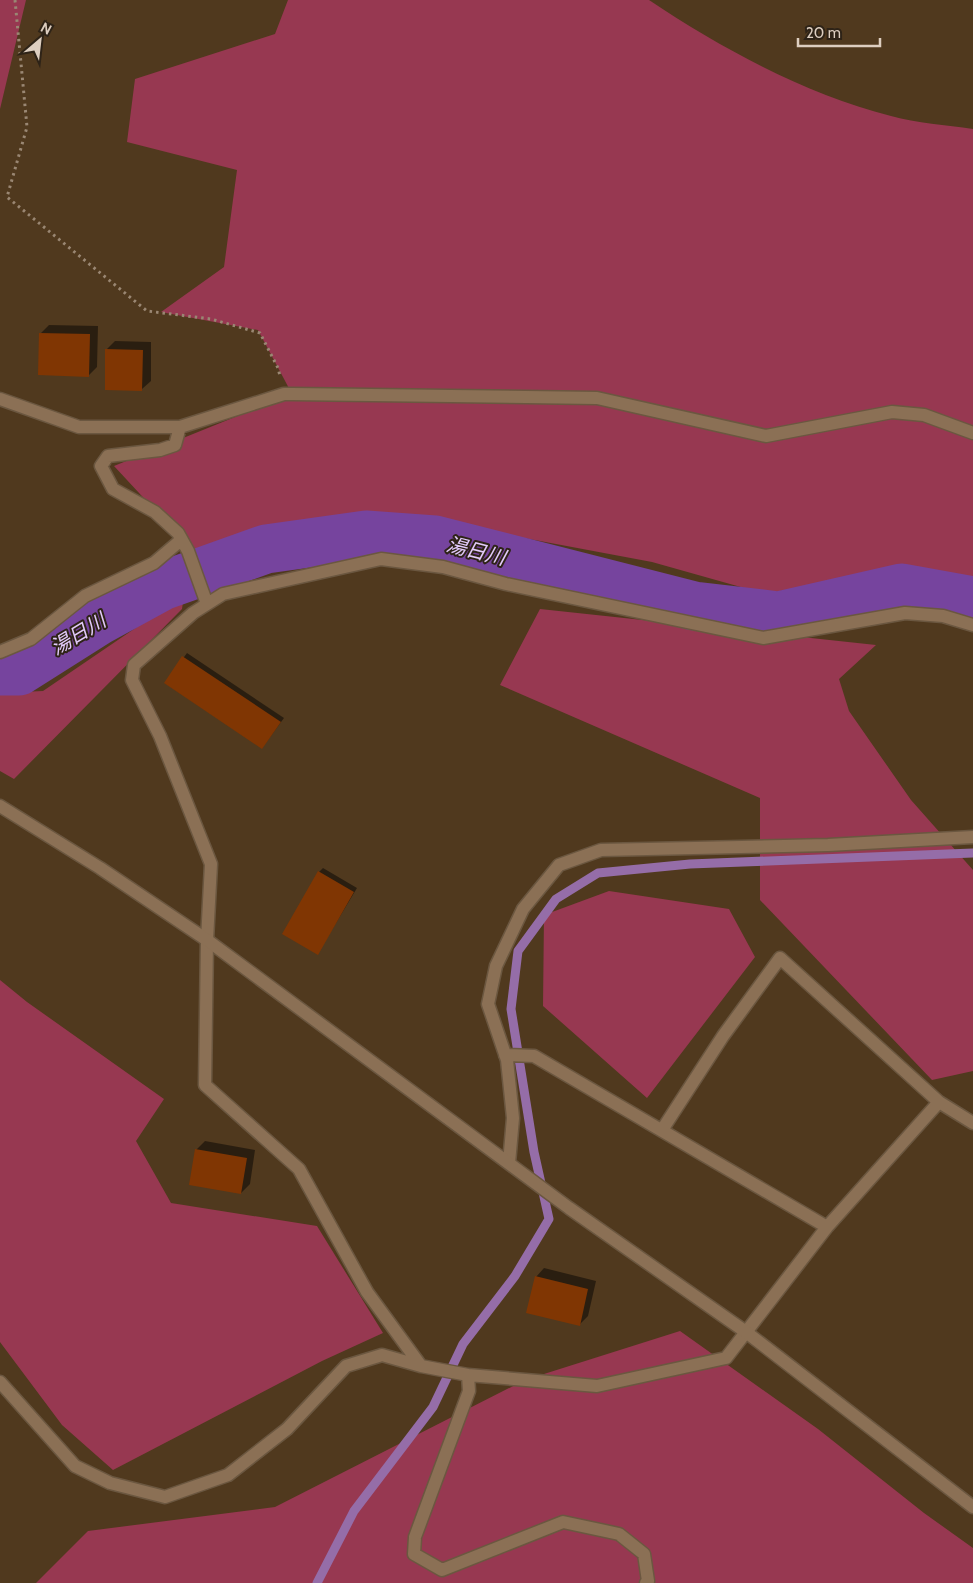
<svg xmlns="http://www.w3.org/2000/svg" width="973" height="1583" font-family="Cabin,'Noto Sans JP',sans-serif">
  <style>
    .green { fill: #973851 }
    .shadow { fill: #0007 }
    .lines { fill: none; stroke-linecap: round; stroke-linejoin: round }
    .stream { stroke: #956da8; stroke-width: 9 }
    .river { stroke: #76449e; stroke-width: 49 }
    .building { fill: #803603 }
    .minor-casing { stroke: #6b5740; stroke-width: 15 }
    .tertiary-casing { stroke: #6b5740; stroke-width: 15 }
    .path { stroke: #9a8773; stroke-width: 3; stroke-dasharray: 2.5 4; stroke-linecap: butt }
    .minor { stroke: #8b7055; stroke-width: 12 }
    .tertiary { stroke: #8b7055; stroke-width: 12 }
    .labels { text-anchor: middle; stroke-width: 4; stroke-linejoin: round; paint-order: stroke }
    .water-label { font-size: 20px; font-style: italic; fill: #e3cbfb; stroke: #2e2317 }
  </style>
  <rect width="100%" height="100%" fill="#50391e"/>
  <path class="green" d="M0,0H26L0,109Z
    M288,0H649C722,49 806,94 891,116C917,123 946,125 973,129V586L945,573L762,593L652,562L524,538L204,563L114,466L292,394L258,330L161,312L224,267L237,170L127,142L135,79L275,34Z
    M184,595L182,609L14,779L0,771V693L43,691Z
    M540,609L876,645L839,679L849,711L911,800L973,870V1071L932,1080L760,900V798L500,685Z
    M609,891L729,909L755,957L647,1098L543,1006L544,915Z
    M0,980L27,1002L164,1099L136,1141L171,1203L317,1226L383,1333L322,1361L113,1470L62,1425L0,1342Z
    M680,1331L818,1429L924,1513L973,1548V1583H36L88,1531L275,1507L525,1380Z"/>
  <path class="shadow" d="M49,325L98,326L97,367L88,376L40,334Z
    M115,341L151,342V381L142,389L107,349Z
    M187,653L284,718L262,748L165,683Z
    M323,868L357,888L318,953L319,872Z
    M205,1141L255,1150L250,1184L241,1193L196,1150Z
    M544,1268L596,1281L588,1316L579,1325L536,1277Z"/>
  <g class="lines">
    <path class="stream" d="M317,1583L354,1511L433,1407L463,1344L515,1276L549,1219L534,1152L511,1009L518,951L556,899L598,873L690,864L973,853"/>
    <path class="river" d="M0,671H19L98,621L162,586L266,549L366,535L435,540L694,606L779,616L902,588L973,601"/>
  </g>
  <path class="building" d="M39,333L90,334L89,377L38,375Z
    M105,349L143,350L142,391L105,390Z
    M182,656L281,722L262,749L164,683Z
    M318,871L354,892L318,955L282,934Z
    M195,1149L247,1158L241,1194L189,1185Z
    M535,1276L588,1289L580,1326L526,1313Z"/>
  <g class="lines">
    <defs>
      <path id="minor" d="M0,399L79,427H180L284,394H292L597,398L766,436L892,412L924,415L973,433
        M180,427L175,445L160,450L108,456L101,466L113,489L155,512L178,533L188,551L207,604
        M0,652L31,639L85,596L154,563L181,540
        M939,1102L973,1123
        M662,1130L723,1036L780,958L939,1102L827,1227
        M509,1163L513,1118L507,1060L488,1004L496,966L523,909L559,865L601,850L828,845L973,837
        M421,1366L367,1292L299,1169L205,1085L207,940L211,864L160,736L132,680L134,665L193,613L223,594L381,559L443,567L506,584L763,638L905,613L943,616L973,625
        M468,1375L469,1391L415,1537L414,1554L442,1570L563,1522L619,1534L644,1554L648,1581L646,1583
        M0,1382L75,1466L110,1483L165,1497L228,1475L287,1429L346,1366L382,1355L421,1366L468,1375L597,1386L726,1358L827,1227L534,1056L505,1055"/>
      <path id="tertiary" d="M0,806L100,868L207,940L569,1208L746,1332L973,1507"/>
    </defs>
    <use href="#minor" class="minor-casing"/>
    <use href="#tertiary" class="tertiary-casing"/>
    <path class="path" d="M15,0L27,127L7,197L147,311L211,319L260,333L278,368L280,376"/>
    <use href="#minor" class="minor"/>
    <use href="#tertiary" class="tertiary"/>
  </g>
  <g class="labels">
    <g class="water-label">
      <text transform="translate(476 551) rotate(14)" y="7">湯日川</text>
      <text transform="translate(78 634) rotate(-31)" y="7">湯日川</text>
    </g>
  </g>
  <g transform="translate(40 40) rotate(28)" stroke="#2e2317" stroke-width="4" paint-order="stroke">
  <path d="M0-4L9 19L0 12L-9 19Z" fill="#ddcec0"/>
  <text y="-8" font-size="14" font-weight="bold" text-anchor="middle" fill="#ddcec0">N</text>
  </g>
  <path d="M798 38v8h82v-8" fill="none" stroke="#ddcec0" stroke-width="2.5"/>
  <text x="806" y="38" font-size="15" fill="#ddcec0" stroke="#2e2317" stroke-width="4" paint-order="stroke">20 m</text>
</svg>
